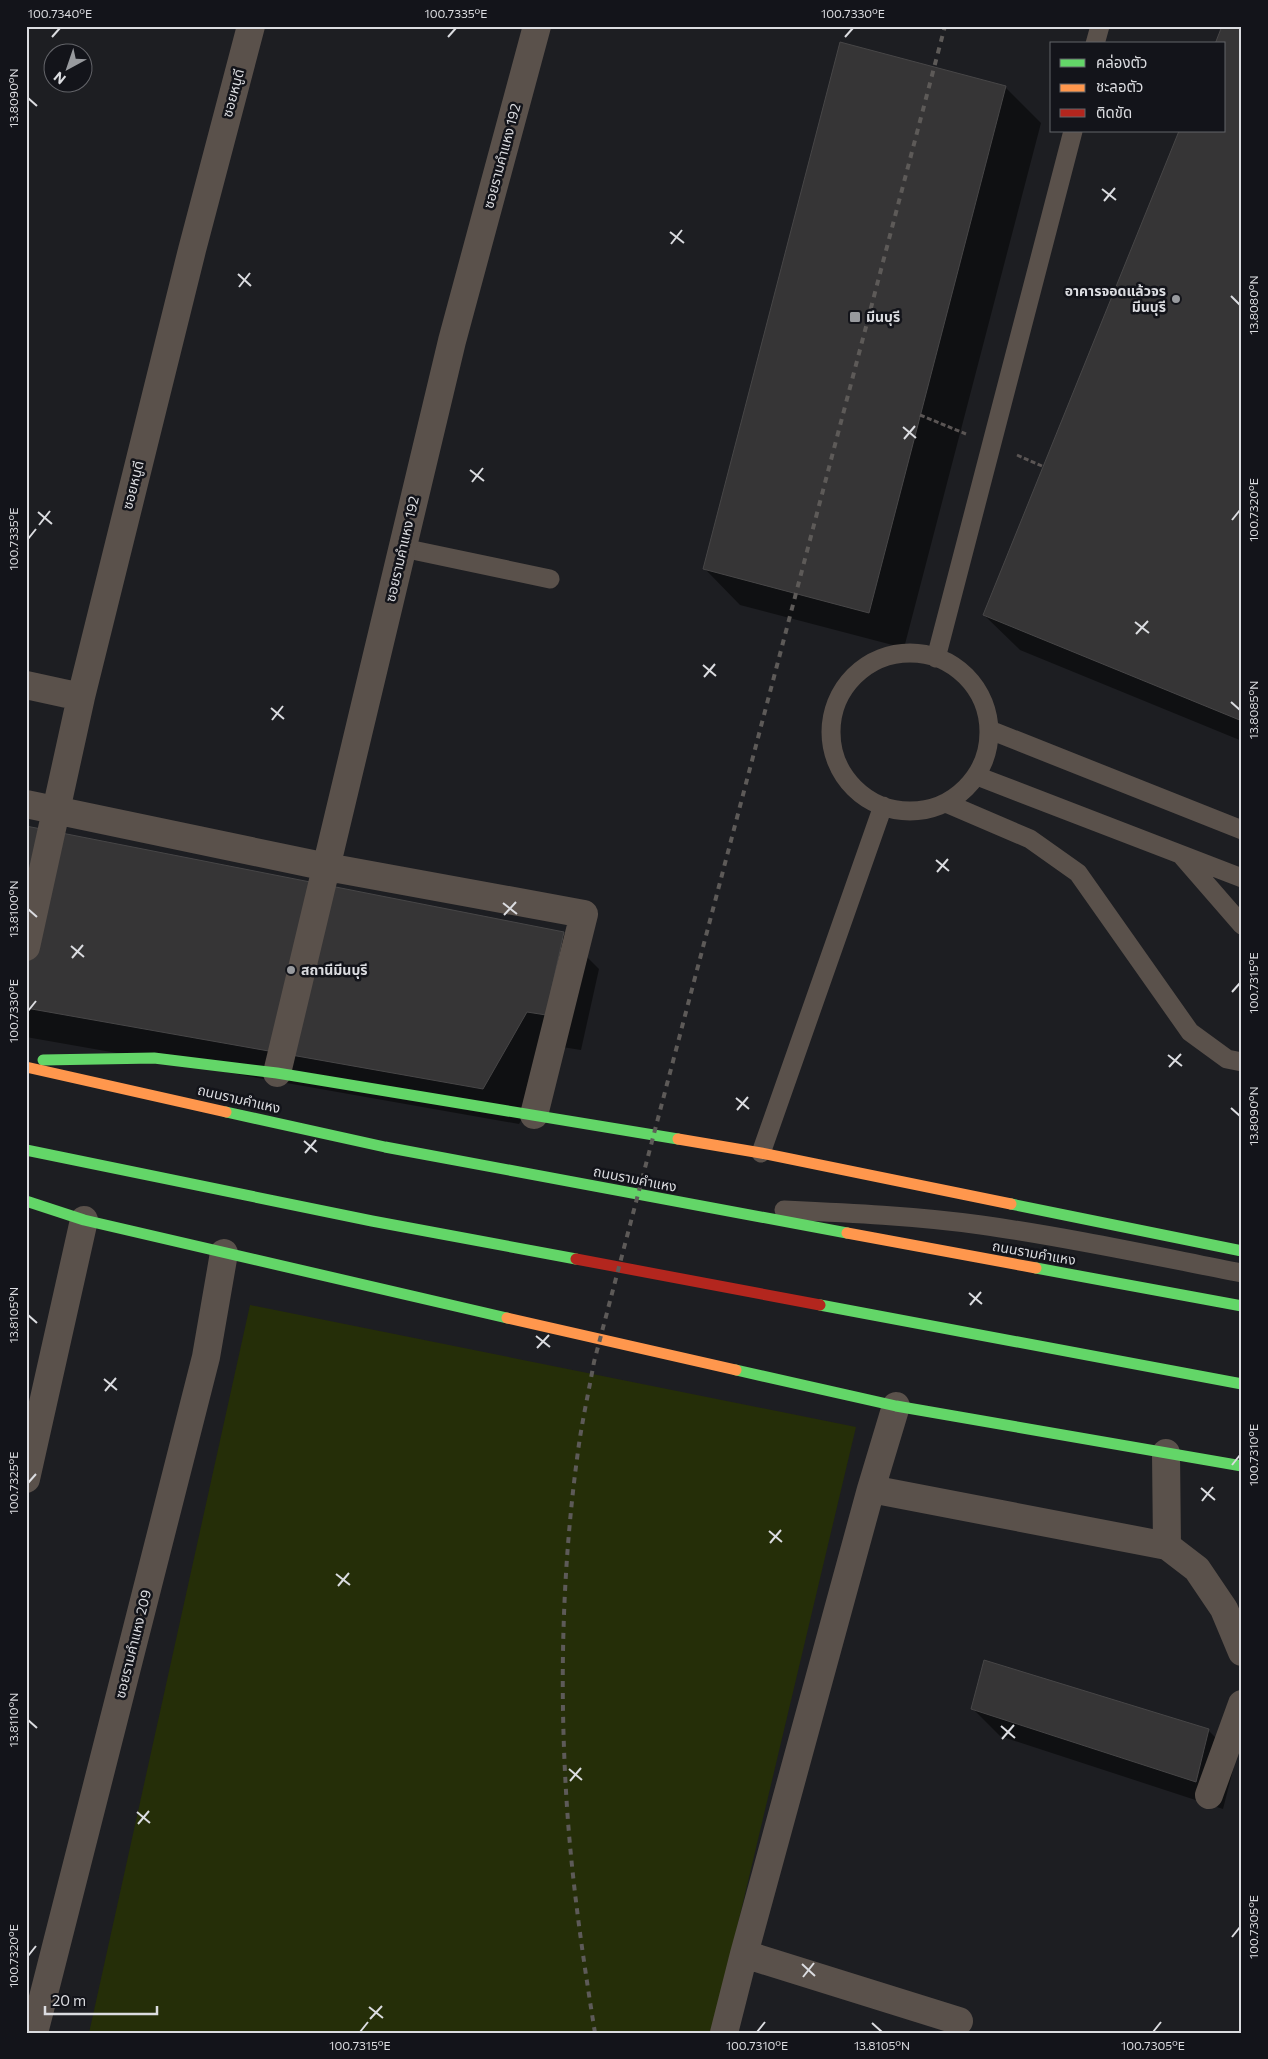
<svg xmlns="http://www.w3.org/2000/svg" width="1268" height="2059" font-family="Commissioner,'Noto Sans Thai',sans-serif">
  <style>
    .green { fill: #252e08 }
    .shadow { fill: #0007 }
    .building { fill: #363536; stroke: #474647 }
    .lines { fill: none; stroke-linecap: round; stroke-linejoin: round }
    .path { stroke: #5a5554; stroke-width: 3; stroke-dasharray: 5 2.5; stroke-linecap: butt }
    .lane { stroke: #5a514b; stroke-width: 19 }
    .street { stroke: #5a514b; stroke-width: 28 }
    .fast { stroke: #63d668; stroke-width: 11 }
    .slow { stroke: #ff974d; stroke-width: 11 }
    .jam { stroke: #b3261e; stroke-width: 11 }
    .rail { stroke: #5d5a58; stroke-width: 4; stroke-dasharray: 6 6; stroke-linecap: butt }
    .ticks { fill: none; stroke: #dbdce0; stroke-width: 2 }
    .poi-dot { fill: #989a9e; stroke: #13141a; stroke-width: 2 }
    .labels { text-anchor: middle; stroke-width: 5; stroke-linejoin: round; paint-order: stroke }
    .street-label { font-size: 14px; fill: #dbdce0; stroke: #13141a }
    .poi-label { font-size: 14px; font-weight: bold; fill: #dbdce0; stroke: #13141a; text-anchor: start }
    .neatline { fill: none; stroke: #dbdce0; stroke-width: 2 }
    .ticks-label { font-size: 12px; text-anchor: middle; fill: #dbdce0 }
  </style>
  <rect width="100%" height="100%" fill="#1d1e22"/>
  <path class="green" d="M250,1305L856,1427L712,2033H89Z"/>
  <path class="shadow" d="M1242,26V741L1020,650L984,615L1224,131Z
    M1005,87L1041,123L904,648L740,605L705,569Z
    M26,827L563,933L599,969L581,1050L562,1047L519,1124L26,1037Z
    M972,1708L1208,1730L1236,1758L1223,1809L1000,1736Z"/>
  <path class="building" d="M1222,26H1242V721L983,615L1179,131H1224V44H1215Z
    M840,42L1006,86L869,613L703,569Z
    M26,826L564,932L546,1015L527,1012L483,1089L26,1008Z
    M984,1660L1209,1729L1196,1782L971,1709Z"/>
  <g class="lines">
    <path class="path" d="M920,415L966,434
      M1017,455L1042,466"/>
    <path class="lane" d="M1095,44L1100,26
      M403,548L550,579
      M831 732a79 79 0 1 1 158 0a79 79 0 1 1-158 0Z
      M936,658L1073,131
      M990,730L1242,830
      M977,776L1242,878
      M946,803L1030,839L1078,873L1190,1032L1227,1059L1242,1062
      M1182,856L1242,925
      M761,1153L883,806
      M784,1210C850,1213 916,1216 981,1225C1068,1237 1155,1256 1242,1273"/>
    <path class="street" d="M26,685L81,697
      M26,804L327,867L584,914L534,1115
      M26,947L81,697L192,250L251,26
      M277,1073L452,341L537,26
      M1166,1453L1167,1546
      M26,1479L84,1220
      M871,1489L1167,1546L1197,1569L1224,1609L1242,1652
      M1209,1795L1242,1704
      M744,1954L959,2021
      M34,2033L206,1357L224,1253
      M724,2033L744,1954L871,1489L896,1406"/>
    <path class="fast" d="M43,1060L154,1058L277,1073L678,1139
      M226,1112L385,1147L847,1233
      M26,1150L372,1221L576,1259
      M26,1201L84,1220L507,1318
      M1011,1204L1242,1251
      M1036,1268L1242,1306
      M820,1305L1242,1384
      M736,1370L896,1406L1242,1466"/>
    <path class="slow" d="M26,1067L226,1112
      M678,1139L761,1153L1011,1204
      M847,1233L1036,1268
      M507,1318L736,1370"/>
    <path class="jam" d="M576,1259L820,1305"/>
    <path class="rail" d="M595,2033C583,1958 572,1883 567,1807C559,1687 562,1564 579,1444C583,1417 589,1390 594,1362L945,26"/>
  </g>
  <path class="ticks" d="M52,37L60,28M448,37L456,28M845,37L853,28M28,98L37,106M1102,189L1116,200M1104,201L1115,188M670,232L684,243M671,244L682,230M238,274L251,286M239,287L250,273M1231,296L1240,305M903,427L916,438M904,439L915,426M470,470L484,481M472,482L483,468M38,512L52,524M1232,520L1240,510M39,525L50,511M28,539L36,529M1135,622L1149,633M1136,634L1148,621M703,665L716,676M704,677L715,664M1231,702L1240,710M271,708L284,719M272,720L283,706M936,860L949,871M937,872L948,859M503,903L517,914M28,909L37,917M504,915L516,902M71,946L84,957M72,958L83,945M1232,992L1240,983M28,1011L36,1001M1168,1055L1182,1066M1169,1067L1181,1054M736,1098L749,1109M1231,1108L1240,1116M737,1110L748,1097M304,1141L317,1152M305,1153L316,1140M969,1293L982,1304M970,1305L981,1292M28,1315L37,1323M536,1336L550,1347M537,1348L549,1335M104,1379L117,1390M105,1391L116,1378M1232,1465L1240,1455M28,1483L36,1474M1201,1488L1215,1500M1202,1501L1213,1487M769,1531L782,1542M770,1543L781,1530M336,1574L350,1585M338,1586L349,1573M28,1720L37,1728M1001,1726L1015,1738M1002,1739L1014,1725M569,1769L582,1780M570,1781L581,1768M137,1812L150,1823M138,1824L149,1811M1232,1937L1240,1927M28,1956L36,1946M802,1964L815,1976M803,1977L814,1963M369,2007L383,2018M370,2019L382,2006M872,2023L882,2032M360,2032L368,2022M757,2032L765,2022M1153,2032L1161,2022"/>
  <g class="poi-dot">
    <circle cx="1176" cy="299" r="5"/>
    <rect x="849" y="311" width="12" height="12" rx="2.5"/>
    <circle cx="291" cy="970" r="5"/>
  </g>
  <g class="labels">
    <g class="street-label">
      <text transform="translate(233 93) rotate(-75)" y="5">ซอยหนูดี</text>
      <text transform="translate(502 156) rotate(-75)" y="5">ซอยรามคำแหง 192</text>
      <text transform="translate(133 485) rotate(-76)" y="5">ซอยหนูดี</text>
      <text transform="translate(402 549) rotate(-77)" y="5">ซอยรามคำแหง 192</text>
      <text transform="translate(239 1099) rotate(13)" y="5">ถนนรามคำแหง</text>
      <text transform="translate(635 1179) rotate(11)" y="5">ถนนรามคำแหง</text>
      <text transform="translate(1034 1253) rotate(10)" y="5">ถนนรามคำแหง</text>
      <text transform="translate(133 1644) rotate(-76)" y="5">ซอยรามคำแหง 209</text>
    </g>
    <g class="poi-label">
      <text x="1166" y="296" text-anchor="end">อาคารจอดแล้วจร<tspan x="1166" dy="16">มีนบุรี</tspan></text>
      <text x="866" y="322">มีนบุรี</text>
      <text x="301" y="975">สถานีมีนบุรี</text>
    </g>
  </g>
  <rect width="1268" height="2059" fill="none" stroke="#13141a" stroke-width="55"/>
  <rect x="1050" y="42" width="175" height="90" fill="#13141a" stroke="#636469"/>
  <rect x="1060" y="59" width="25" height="8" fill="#63d668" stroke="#636469"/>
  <text x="1096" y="68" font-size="15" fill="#dbdce0">คล่องตัว</text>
  <rect x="1060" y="84" width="25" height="8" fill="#ff974d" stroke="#636469"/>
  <text x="1096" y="92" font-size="15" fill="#dbdce0">ชะลอตัว</text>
  <rect x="1060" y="109" width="25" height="8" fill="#b3261e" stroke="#636469"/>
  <text x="1096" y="118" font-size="15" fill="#dbdce0">ติดขัด</text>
  <g transform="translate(68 68) rotate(220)"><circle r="24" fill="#13141a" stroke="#636469"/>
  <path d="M0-4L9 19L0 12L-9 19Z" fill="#989a9e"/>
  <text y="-8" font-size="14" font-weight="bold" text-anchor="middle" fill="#dbdce0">N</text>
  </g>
  <path d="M45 2006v8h112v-8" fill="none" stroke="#dbdce0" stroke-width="2.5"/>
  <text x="52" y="2006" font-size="15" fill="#dbdce0" stroke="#13141a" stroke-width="4" paint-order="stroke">20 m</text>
  <rect x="28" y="28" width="1212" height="2004" class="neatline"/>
  <g class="ticks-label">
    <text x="60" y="18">100.7340°E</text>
    <text x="456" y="18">100.7335°E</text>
    <text x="853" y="18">100.7330°E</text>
    <text transform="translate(14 98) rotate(-90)" y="4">13.8090°N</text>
    <text transform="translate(1254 305) rotate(-90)" y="4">13.8080°N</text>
    <text transform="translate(1254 510) rotate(-90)" y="4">100.7320°E</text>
    <text transform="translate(14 539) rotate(-90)" y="4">100.7335°E</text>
    <text transform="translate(1254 710) rotate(-90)" y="4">13.8085°N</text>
    <text transform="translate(14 909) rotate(-90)" y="4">13.8100°N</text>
    <text transform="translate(1254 983) rotate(-90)" y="4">100.7315°E</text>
    <text transform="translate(14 1011) rotate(-90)" y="4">100.7330°E</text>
    <text transform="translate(1254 1116) rotate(-90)" y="4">13.8090°N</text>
    <text transform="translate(14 1315) rotate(-90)" y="4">13.8105°N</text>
    <text transform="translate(1254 1455) rotate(-90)" y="4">100.7310°E</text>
    <text transform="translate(14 1483) rotate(-90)" y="4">100.7325°E</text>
    <text transform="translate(14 1720) rotate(-90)" y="4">13.8110°N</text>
    <text transform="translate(1254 1927) rotate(-90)" y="4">100.7305°E</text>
    <text transform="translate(14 1956) rotate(-90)" y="4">100.7320°E</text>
    <text x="360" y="2050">100.7315°E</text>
    <text x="757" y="2050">100.7310°E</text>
    <text x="882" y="2050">13.8105°N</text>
    <text x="1153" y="2050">100.7305°E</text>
  </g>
</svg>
